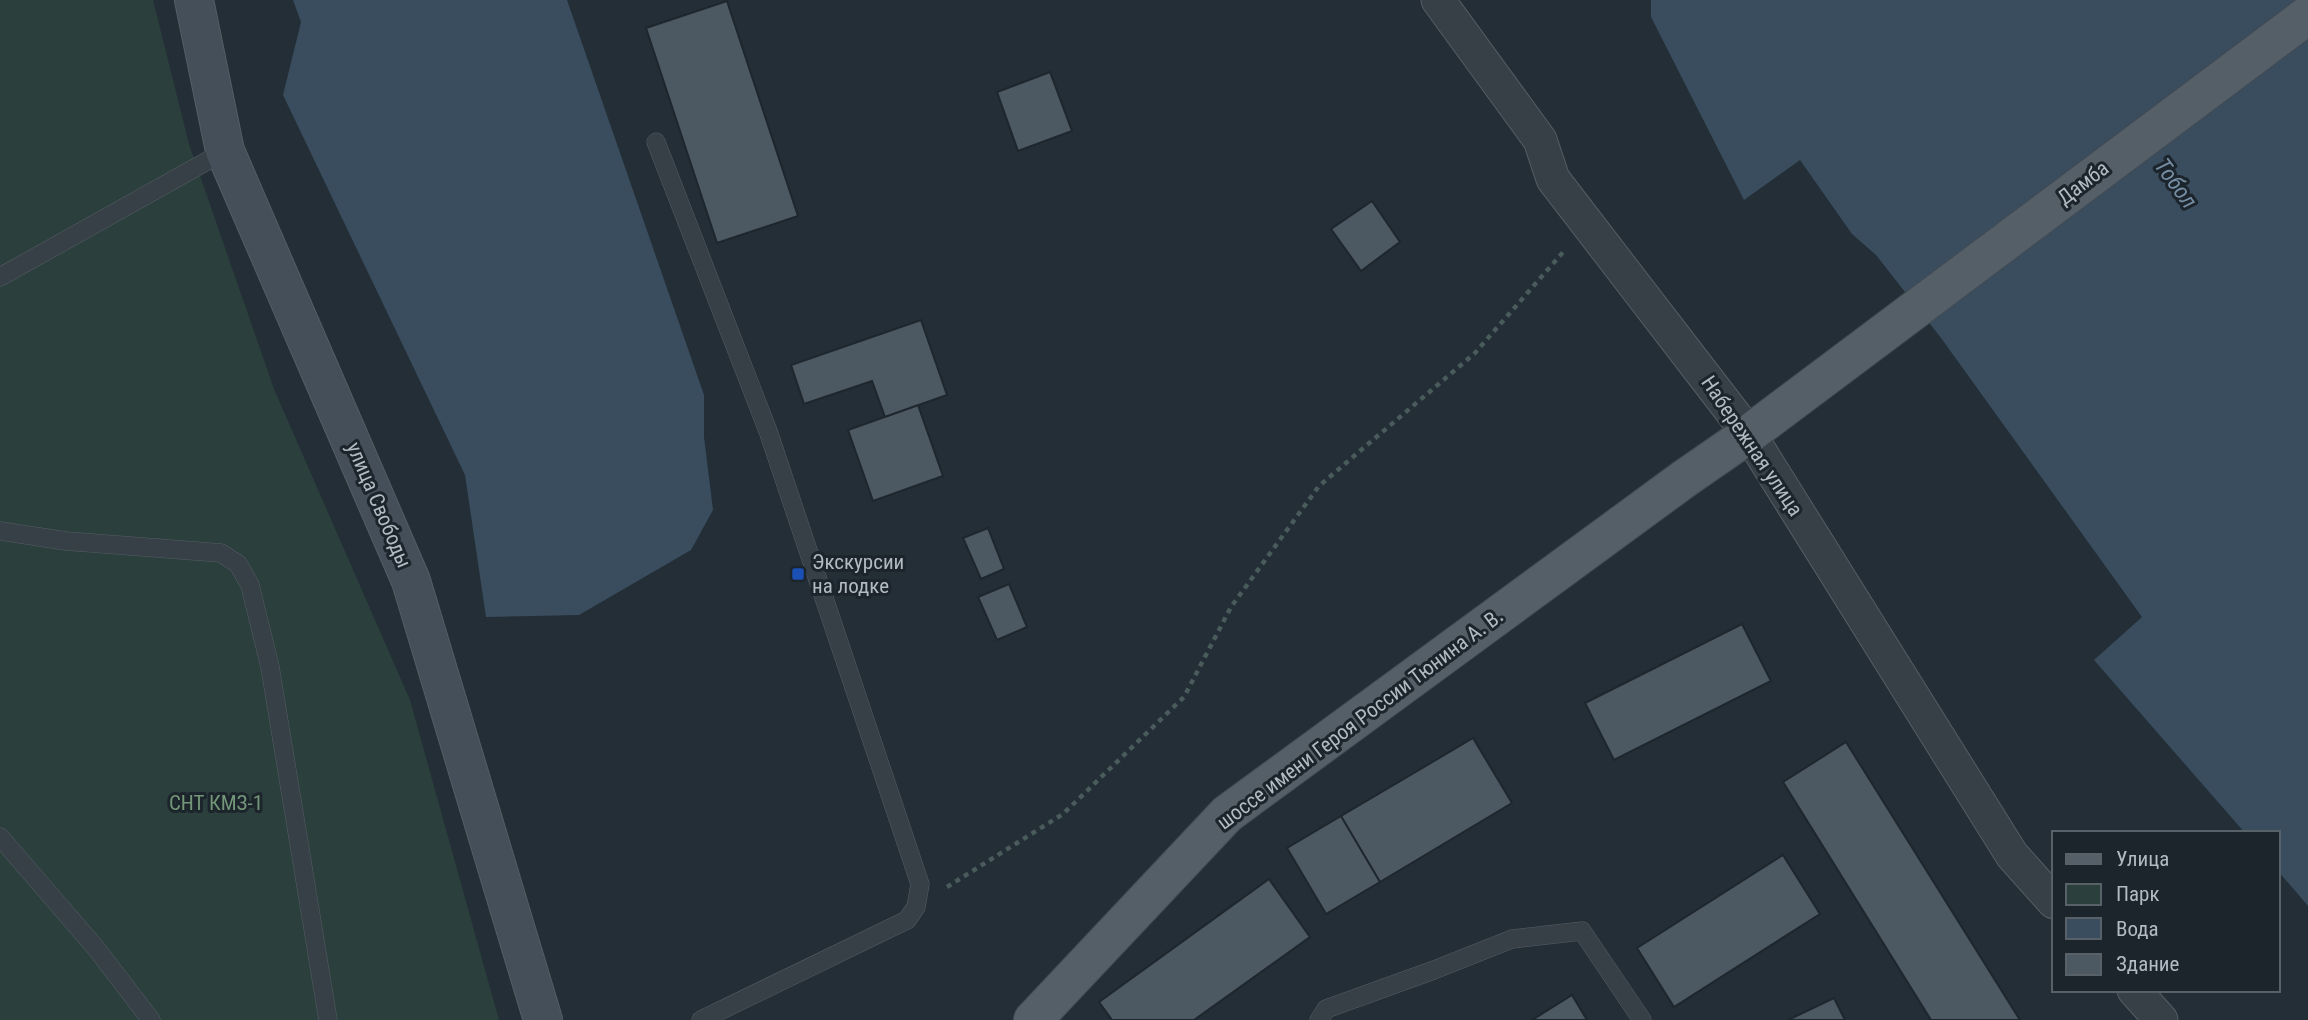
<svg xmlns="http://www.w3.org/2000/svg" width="2308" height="1020" font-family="'Roboto Condensed',sans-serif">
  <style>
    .green { fill: #2b3f3c }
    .water { fill: #3a4d5e }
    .building { fill: #4c5862; stroke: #1e262e; stroke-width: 2 }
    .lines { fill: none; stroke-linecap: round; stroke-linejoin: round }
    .lane-casing { stroke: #555d65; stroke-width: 19 }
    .street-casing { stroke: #555d65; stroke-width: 35 }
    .secondary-casing { stroke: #555d65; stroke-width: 40 }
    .primary-casing { stroke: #434b53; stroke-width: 40 }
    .path { stroke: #4a5b5b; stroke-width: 4.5; stroke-dasharray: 5 5; stroke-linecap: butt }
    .lane { stroke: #373f47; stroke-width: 18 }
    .street { stroke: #373f47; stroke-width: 33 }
    .secondary { stroke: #454f5a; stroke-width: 38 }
    .primary { stroke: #555f67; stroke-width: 38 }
    .transit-dot { fill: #1a4fb4; stroke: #1c242c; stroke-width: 2.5 }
    .labels { text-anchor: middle; stroke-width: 6; stroke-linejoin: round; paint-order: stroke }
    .street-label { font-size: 21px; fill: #b2bac3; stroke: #1c242c }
    .poi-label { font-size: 21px; fill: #b2bac3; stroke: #1c242c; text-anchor: start }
    .park-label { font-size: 21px; fill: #729677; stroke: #1c242c }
    .water-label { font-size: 23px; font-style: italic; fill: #758ea4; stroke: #1c242c }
  </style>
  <rect width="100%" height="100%" fill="#232e36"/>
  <path class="green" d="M0,0H153L189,144L274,389L410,700L499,1020H0Z"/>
  <path class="water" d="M293,0H567L704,395V437L713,510L691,550L579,615L486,617L465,475L283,95L301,22Z
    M1651,0H2308V906L2278,871V833H2245L2094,660L2142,617L1941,338L1876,255L1852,234L1800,160L1744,200L1651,17Z"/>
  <path class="building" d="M727,1L798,216L717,243L646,28Z
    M1050,72L1072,131L1018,151L997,92Z
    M1372,201L1400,242L1361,271L1331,229Z
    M921,320L947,395L885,417L872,381L804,404L791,365Z
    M918,405L943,476L873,501L848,430Z
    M988,528L1004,569L981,579L963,538Z
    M1009,584L1027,627L997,640L978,597Z
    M1742,624L1771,681L1614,760L1585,703Z
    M1473,738L1512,803L1380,882L1341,816Z
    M1846,742L2020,1020H1931L1783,782Z
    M1341,816L1380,882L1326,914L1287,848Z
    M1783,855L1820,914L1674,1007L1637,948Z
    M1269,879L1310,937L1194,1020H1112L1099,1002Z
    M1572,995L1587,1020H1532Z
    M1834,998L1845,1020H1788Z"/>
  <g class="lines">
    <defs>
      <path id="lane" d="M656,142L768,431L920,884L916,907L907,920L701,1020
        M0,277L225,151
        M0,531L66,541L221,553L238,564L250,585L270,667L328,1020
        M0,837L95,947L151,1020
        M1319,1020L1326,1009L1434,970L1512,939L1582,931L1642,1020"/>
      <path id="street" d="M1438,0L1540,140L1553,179L1749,434L2012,855L2054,902
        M2134,990L2161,1020"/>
      <path id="secondary" d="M194,0L225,151L411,581L543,1020"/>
      <path id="primary" d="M1033,1020L1227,814L1684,479L1749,434L2308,15"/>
    </defs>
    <use href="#lane" class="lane-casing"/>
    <use href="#street" class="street-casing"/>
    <use href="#secondary" class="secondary-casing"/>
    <use href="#primary" class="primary-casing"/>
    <path class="path" d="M947,887L1063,814L1184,697L1231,607L1319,486L1475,353L1564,251"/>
    <use href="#lane" class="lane"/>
    <use href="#street" class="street"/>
    <use href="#secondary" class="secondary"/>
    <use href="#primary" class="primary"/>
  </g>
  <rect class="transit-dot" x="791" y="567" width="14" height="14" rx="3.5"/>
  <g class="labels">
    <g class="street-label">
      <text transform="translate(2083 183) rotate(-37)" y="7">Дамба</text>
      <text transform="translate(1752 446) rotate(56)" y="7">Набережная улица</text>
      <text transform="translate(379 505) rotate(67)" y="7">улица Свободы</text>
      <text transform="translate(1360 719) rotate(-37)" y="7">шоссе имени Героя России Тюнина А. В.</text>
    </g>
    <g class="poi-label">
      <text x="812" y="569">Экскурсии<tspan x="812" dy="24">на лодке</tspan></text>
    </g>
    <g class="park-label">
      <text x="216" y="810">СНТ КМЗ-1</text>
    </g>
    <g class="water-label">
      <text transform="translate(2176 183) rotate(54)" y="8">Тобол</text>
    </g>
  </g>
  <rect x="2052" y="831" width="228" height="161" fill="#1c242c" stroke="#586068" stroke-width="2"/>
  <rect x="2066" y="854" width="35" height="10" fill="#555f67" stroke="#586068" stroke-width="2"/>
  <text x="2116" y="866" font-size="21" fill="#b2bac3">Улица</text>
  <rect x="2066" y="884" width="35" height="21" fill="#2b3f3c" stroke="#586068" stroke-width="2"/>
  <text x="2116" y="901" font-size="21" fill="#b2bac3">Парк</text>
  <rect x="2066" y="918" width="35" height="21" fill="#3a4d5e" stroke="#586068" stroke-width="2"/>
  <text x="2116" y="936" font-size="21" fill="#b2bac3">Вода</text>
  <rect x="2066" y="954" width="35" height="21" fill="#4c5862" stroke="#586068" stroke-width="2"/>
  <text x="2116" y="971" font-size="21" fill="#b2bac3">Здание</text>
</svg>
